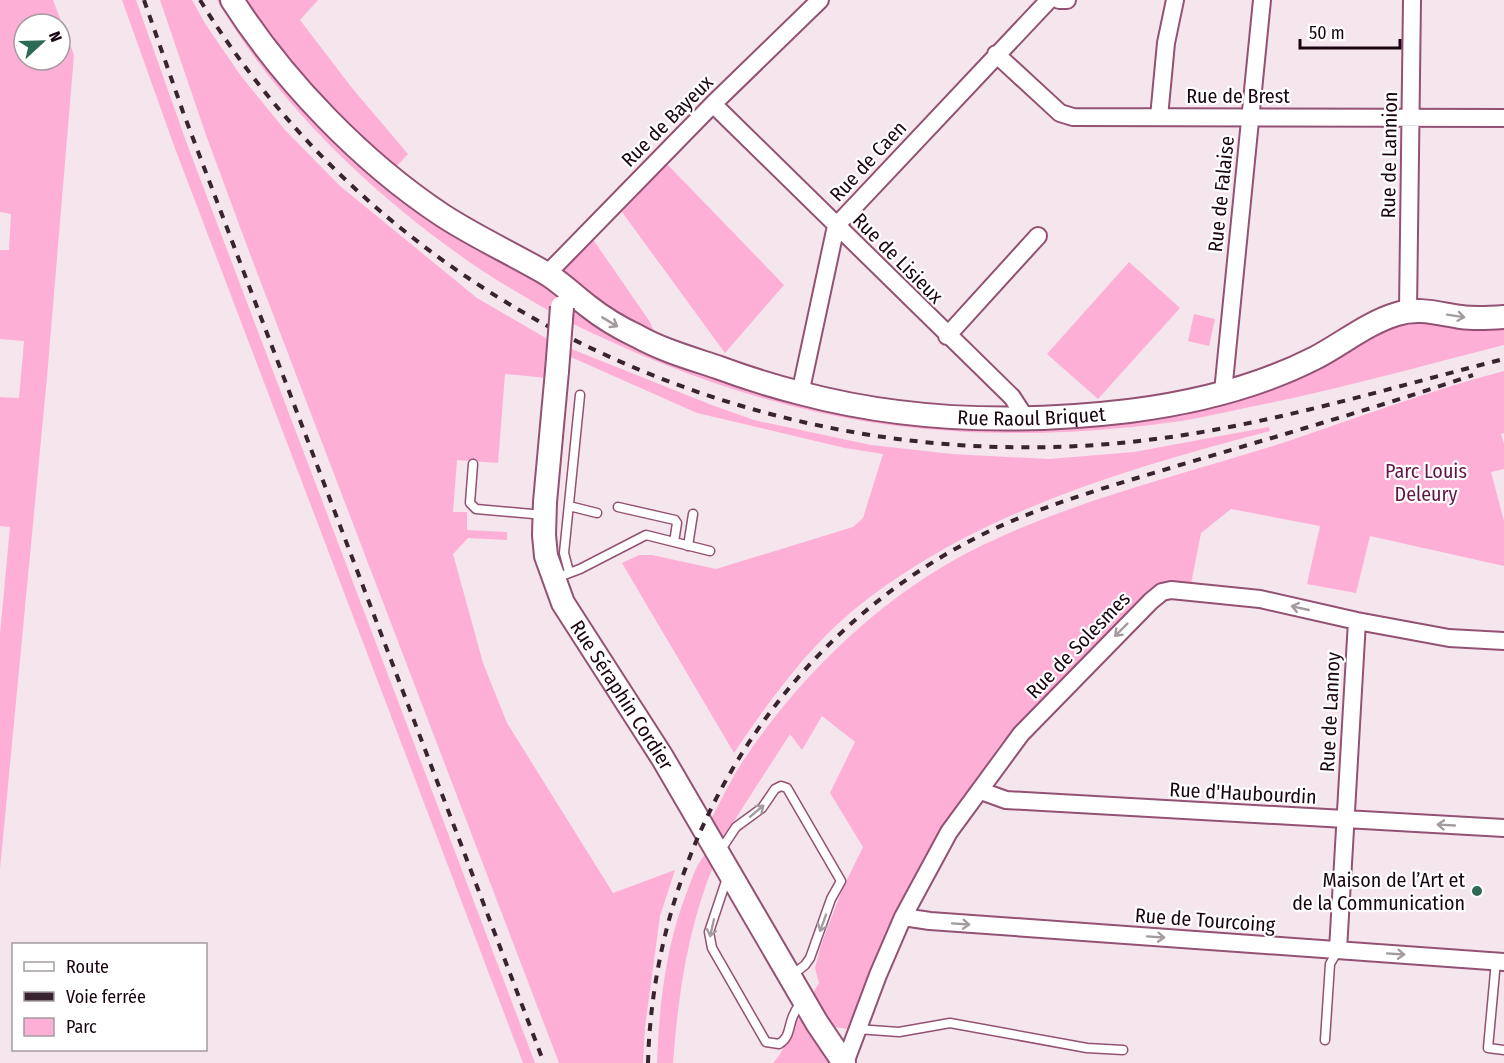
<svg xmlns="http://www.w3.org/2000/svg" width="1504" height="1063" font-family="'Fira Sans Condensed',sans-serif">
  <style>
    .green { fill: #feafd6; fill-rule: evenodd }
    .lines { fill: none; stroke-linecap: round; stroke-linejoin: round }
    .lane-casing { stroke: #935173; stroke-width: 11 }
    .street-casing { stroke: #935173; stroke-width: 20 }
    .secondary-casing { stroke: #935173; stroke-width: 26 }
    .lane { stroke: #fff; stroke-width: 8 }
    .street { stroke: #fff; stroke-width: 16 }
    .secondary { stroke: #fff; stroke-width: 22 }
    .rail { stroke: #39232f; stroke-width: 4; stroke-dasharray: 8 8; stroke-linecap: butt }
    .secondary-bridge-casing { stroke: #935173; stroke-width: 26; stroke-linecap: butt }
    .secondary-bridge { stroke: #fff; stroke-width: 22 }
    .oneway { stroke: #a49ba0 }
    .poi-dot { fill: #2d6a55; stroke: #fff; stroke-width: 2 }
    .labels { text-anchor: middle; stroke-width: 4.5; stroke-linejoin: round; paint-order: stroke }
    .street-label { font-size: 20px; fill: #1b0411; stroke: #fff }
    .park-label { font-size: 20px; fill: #631444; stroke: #fff }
    .poi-label { font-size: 20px; fill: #1b0411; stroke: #fff; text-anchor: end }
  </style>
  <rect width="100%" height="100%" fill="#f5e5ec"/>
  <path class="green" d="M0,0H53L74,55L47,377L0,869V634L10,527L0,526V397L19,398L24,341L0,339V250H9L11,214L0,212ZM24,24H60V60H24Z
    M122,0H136L187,144L535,1063H523L173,143Z
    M160,0H192L206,25L241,76L285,130L340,186L477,298L551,341L548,378L505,374L498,463L457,460L453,512H467V530L507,532V540L468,538L453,554L483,663L507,723L613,893L675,870L660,916L645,1027L643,1063H559L250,254L206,135Z
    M217,0H226L301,98L558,290L556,315C528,298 498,282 471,263C371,193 279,106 217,0Z
    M241,0H318L300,20L352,88L408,154L395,168L351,130L292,71Z
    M667,164L784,285L725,353L622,212Z
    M592,238L650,322L658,341L613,321L562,271L563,265Z
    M1129,262L1180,308L1098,399L1047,354Z
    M569,298L612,329L913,419L1175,411L1406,321L1504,322V345C1418,367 1332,391 1245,408C1221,413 1197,419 1174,422C1057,438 936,438 821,413C733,394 648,361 567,321Z
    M1194,314L1215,319L1209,346L1188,341Z
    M564,346L709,404L754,420L871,445L952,454L1049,459L1134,452L1269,427L1270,431C1122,470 970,514 850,613C805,651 767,704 734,753L622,563L639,555H652L716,569L853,527L863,518L883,454L845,448L697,413L564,354Z
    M1504,371V433L1501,434L1504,444V469L1491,472L1504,521V566L1370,536L1356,593L1307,584L1320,526L1231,509L1201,533L1191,584L1151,592L1000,745L938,835L889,929L847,1029L830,1026L813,993L819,983L815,968L821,945L842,890L863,847L830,793L855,742L822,716L802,750L790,734L720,843L709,823C720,803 730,781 743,761C802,672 888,590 985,544C1077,500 1177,476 1273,446C1350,421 1426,391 1504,371Z
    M707,852L714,864C688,927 678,995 673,1063H657C659,1004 666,944 688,889C693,876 697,863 707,852Z
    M802,1014L830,1063H773C787,1049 789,1029 802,1014Z"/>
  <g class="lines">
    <defs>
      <path id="lane" d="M473,464L470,503L476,509L544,515
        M569,506L597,513
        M618,507L675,520L677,523L674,542
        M688,546L693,514
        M569,572L564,553L580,395
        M564,575L580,569L646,535L710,551
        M720,851L736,827L762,808L775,789L781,786L787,788L841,881L831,899L810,958L805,965L791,976
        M728,875L709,932L712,948L766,1042L779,1044C791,1037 788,1025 794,1014C796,1009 799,1005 802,1001
        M1496,961L1488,1048L1504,1050
        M857,1029L899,1032L950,1023L1087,1048L1123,1050
        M1325,1040L1330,964L1338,950"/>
      <path id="street" d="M1059,0H1067
        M996,54L1060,113L1073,117L1504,118
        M713,104L1012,397L1025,417
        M1159,117L1166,43L1175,0
        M547,274L713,104L820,0
        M1408,311L1412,0
        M947,336L1038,236
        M1223,392L1262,0
        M800,394L836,226L1049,0
        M981,791L1006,800L1504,828
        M903,917L930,921L1504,962
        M1338,950L1357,621
        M845,1063L878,975L903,917L949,832L1021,734L1151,601L1162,592L1171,590L1260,599L1357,621L1449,638L1504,641"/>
      <g id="secondary">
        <path id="s1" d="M232,0C284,81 362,162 442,215C474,236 509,252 542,271C559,280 573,295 588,306C603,318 620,328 637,336C662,350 690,358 717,367C744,377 772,386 800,393C905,421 1020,424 1129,411C1192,403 1258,387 1315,358C1342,344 1367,323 1397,314C1419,307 1439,314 1461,317C1475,319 1490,318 1504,317"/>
        <path id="s2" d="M557,371L545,502L544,535L546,556L563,603L662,757L817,1023L844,1063"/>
      </g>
    </defs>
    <use href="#lane" class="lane-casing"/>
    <use href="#street" class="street-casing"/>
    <use href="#secondary" class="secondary-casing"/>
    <use href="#lane" class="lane"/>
    <use href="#street" class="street"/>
    <use href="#secondary" class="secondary"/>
    <path class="rail" d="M144,0L183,112L544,1063
      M200,0C392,314 768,480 1130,442C1257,429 1381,390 1504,359
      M648,1063C654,835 789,624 996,528C1055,501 1118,484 1180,465C1278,436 1376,408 1473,375"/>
    <defs>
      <path id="secondary-bridge" d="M557,371L562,307"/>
    </defs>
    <use href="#secondary-bridge" class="secondary-bridge-casing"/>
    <use href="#secondary-bridge" class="secondary-bridge"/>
  </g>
  <defs><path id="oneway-shaft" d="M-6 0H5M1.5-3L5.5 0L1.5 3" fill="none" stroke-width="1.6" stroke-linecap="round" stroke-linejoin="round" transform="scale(1.5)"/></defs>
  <g class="oneway">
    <use href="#oneway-shaft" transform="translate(1456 316) rotate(9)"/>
    <use href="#oneway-shaft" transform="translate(610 322) rotate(31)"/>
    <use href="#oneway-shaft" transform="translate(1300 608) rotate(-167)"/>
    <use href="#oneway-shaft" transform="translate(1121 630) rotate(135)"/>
    <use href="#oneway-shaft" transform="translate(757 811) rotate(-40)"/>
    <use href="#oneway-shaft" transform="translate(1446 825) rotate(-177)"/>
    <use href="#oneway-shaft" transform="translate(823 923) rotate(110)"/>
    <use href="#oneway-shaft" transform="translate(961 924) rotate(4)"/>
    <use href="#oneway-shaft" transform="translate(712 928) rotate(103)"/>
    <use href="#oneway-shaft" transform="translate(1156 937) rotate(4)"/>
    <use href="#oneway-shaft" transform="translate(1396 954) rotate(4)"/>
  </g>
  <circle class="poi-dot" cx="1477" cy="891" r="6"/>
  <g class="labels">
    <g class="street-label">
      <text x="1238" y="103">Rue de Brest</text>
      <text transform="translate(667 121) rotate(-45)" y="7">Rue de Bayeux</text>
      <text transform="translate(1389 155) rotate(-89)" y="7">Rue de Lannion</text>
      <text transform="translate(868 161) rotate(-47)" y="7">Rue de Caen</text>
      <text transform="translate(1221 194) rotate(-84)" y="7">Rue de Falaise</text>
      <text transform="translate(898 258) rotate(45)" y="7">Rue de Lisieux</text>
      <text dy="7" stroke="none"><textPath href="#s1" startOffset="939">Rue Raoul Briquet</textPath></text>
      <text transform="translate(1078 645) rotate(-46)" y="7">Rue de Solesmes</text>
      <text dy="7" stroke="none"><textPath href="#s2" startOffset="345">Rue Séraphin Cordier</textPath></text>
      <text transform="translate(1330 712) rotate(-87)" y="7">Rue de Lannoy</text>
      <text transform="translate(1243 793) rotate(3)" y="7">Rue d'Haubourdin</text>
      <text transform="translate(1205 920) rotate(4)" y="7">Rue de Tourcoing</text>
    </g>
    <g class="park-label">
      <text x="1426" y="478">Parc Louis<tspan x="1426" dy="23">Deleury</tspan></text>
    </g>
    <g class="poi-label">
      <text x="1465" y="887">Maison de l’Art et<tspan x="1465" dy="23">de la Communication</tspan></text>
    </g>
  </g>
  <rect x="12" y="943" width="195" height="108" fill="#ffffff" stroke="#a49ba0" stroke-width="1.5"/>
  <rect x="24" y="962" width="30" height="9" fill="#ffffff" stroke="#a49ba0" stroke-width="1.5"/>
  <text x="66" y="973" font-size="18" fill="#1b0411">Route</text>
  <rect x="24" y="992" width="30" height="9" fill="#39232f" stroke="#a49ba0" stroke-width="1.5"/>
  <text x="66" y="1003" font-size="18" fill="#1b0411">Voie ferrée</text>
  <rect x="24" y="1018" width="30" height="18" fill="#feafd6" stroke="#a49ba0" stroke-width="1.5"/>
  <text x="66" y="1033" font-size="18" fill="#1b0411">Parc</text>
  <g transform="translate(42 42) rotate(68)"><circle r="28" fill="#ffffff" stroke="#a49ba0" stroke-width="1.5"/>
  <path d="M0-4.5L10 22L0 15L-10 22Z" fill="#2d6a55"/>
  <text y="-9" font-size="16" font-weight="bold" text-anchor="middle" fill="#1b0411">N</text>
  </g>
  <path d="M1300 39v9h100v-9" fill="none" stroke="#1b0411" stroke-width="3"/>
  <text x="1309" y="39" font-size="18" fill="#1b0411" stroke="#ffffff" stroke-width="4.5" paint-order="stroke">50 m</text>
</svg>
